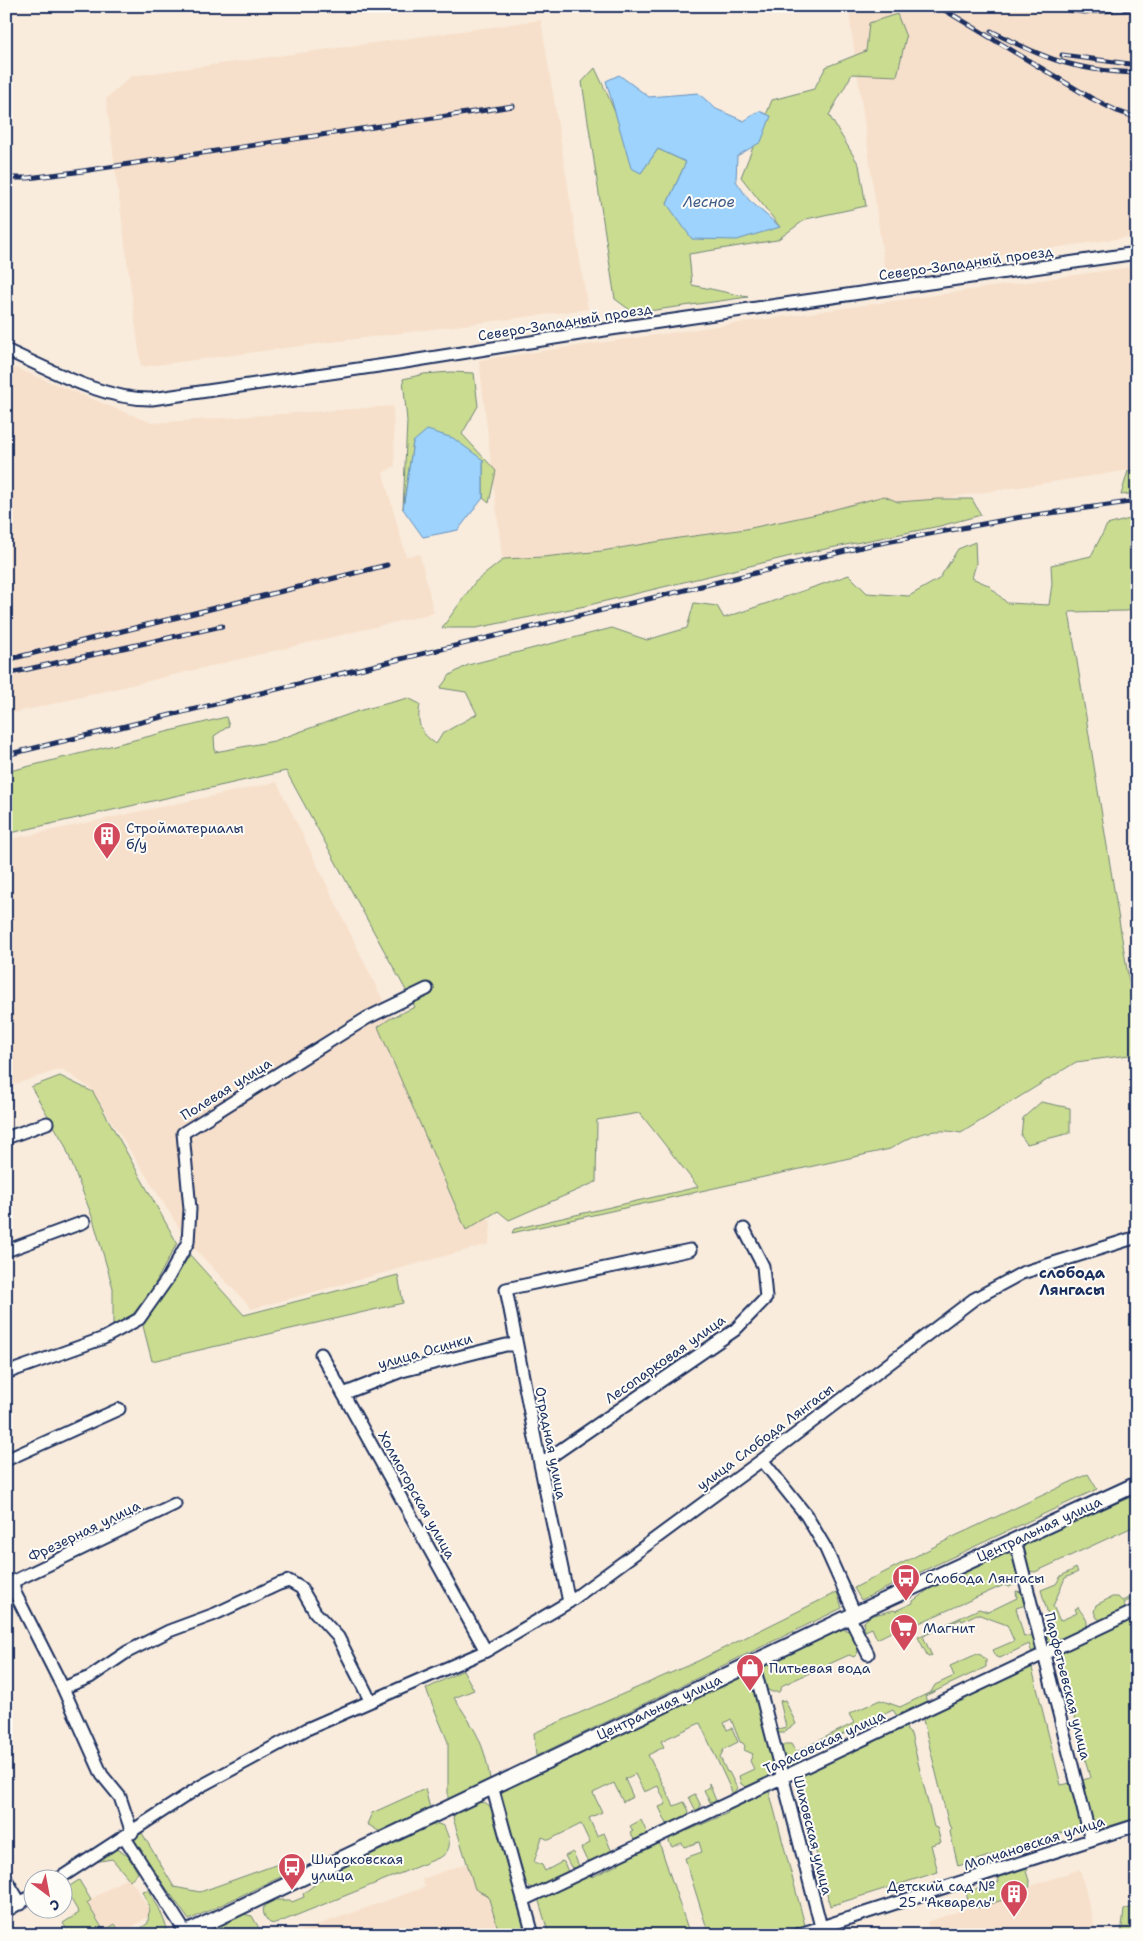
<svg xmlns="http://www.w3.org/2000/svg" width="1143" height="1941" font-family="'Shantell Sans',sans-serif">
  <style>
    .built { fill: #f7e0cb }
    .green { fill: #cadc90; stroke: #728677 }
    .water { fill: #9dd3fc; stroke: #6991bd }
    .lines { fill: none; stroke-linecap: round; stroke-linejoin: round }
    .minor-casing { stroke: #1b2f5e; stroke-width: 15 }
    .tertiary-casing { stroke: #1b2f5e; stroke-width: 18 }
    .minor { stroke: #fdfcf7; stroke-width: 11 }
    .tertiary { stroke: #fdfcf7; stroke-width: 14 }
    .rail-casing { stroke: #1b2f5e; stroke-width: 5 }
    .rail { stroke: #fdfcf7; stroke-width: 3; stroke-dasharray: 9; stroke-linecap: butt }
    .labels { text-anchor: middle; stroke-width: 4; stroke-linejoin: round; paint-order: stroke }
    .street-label { font-size: 14px; fill: #1b2f5e; stroke: #fdfcf7 }
    .poi-label { font-size: 14px; fill: #1b2f5e; stroke: #fdfcf7; text-anchor: start }
    .water-label { font-size: 15px; font-style: italic; fill: #3c5886; stroke: #fdfcf7 }
    .neighbourhood-label { font-size: 15px; font-weight: bold; fill: #1b2f5e; stroke: #fdfcf7 }
  </style>
  <rect width="100%" height="100%" fill="#f9ecdd"/>
  <filter id="ink" filterUnits="userSpaceOnUse"><feTurbulence type="fractalNoise" baseFrequency=".02" numOctaves="2"/><feDisplacementMap in="SourceGraphic" scale="10" xChannelSelector="R" yChannelSelector="G"/><feConvolveMatrix kernelMatrix="1 2 1 2 8 2 1 2 1" color-interpolation-filters="sRGB"/></filter>
  <g filter="url(#ink)">
    <path class="built" d="M848,6H1137V236L885,272Z
      M541,20L588,309L141,367L106,99L131,76Z
      M1137,266V469L503,566L479,360Z
      M6,364L152,423L393,406L395,466L383,473L406,556L420,554L434,613L6,715Z
      M277,782L491,1223L489,1244L252,1309L188,1242L91,1089L62,1069L6,1087V840Z
      M467,1863L475,1889L488,1896L500,1935H289L425,1887L422,1879Z
      M1080,1869L1097,1935H931L927,1922Z
      M127,1877L136,1887L152,1914L121,1934L115,1924L105,1931L87,1902Z"/>
    <path class="green" d="M897,14L906,37L897,76L852,74L829,115L859,165L866,206L806,219L777,240L689,254L692,285L748,297L634,313L615,299L582,82L595,68C612,102 625,138 641,173L658,149L686,162L667,204L780,227L741,177L772,100L814,89L826,67L866,51L869,23Z
      M451,372L474,373L478,406L462,434L496,471L489,503L483,498V460L413,442L403,509L407,421L403,379L424,374Z
      M1137,469V493L1121,495L1128,471Z
      M884,496L898,502L938,499H972L981,515L940,526L791,556L585,606L476,628H442L475,582L504,559L543,557L602,551L679,538L746,529L817,514Z
      M1137,517V608L1127,611L1069,612L1137,1031V1054L1076,1062L961,1133C932,1127 914,1134 890,1149L512,1233L514,1229L698,1187L640,1113L597,1120L596,1182L509,1220L498,1211L466,1230L378,1027L391,1018L415,1007L286,771L6,834V772L226,717L229,726L214,736L215,752L274,741L358,711L408,698L420,704C417,724 419,732 436,744L443,733L477,714L466,692L440,688L450,675L468,665L612,628L647,640L687,628L694,603L717,606L724,618L849,575L867,593L909,596L939,579L958,549L975,542L976,564L972,578L988,585L1007,603L1049,605L1052,584L1051,565L1091,556L1107,525Z
      M60,1076L93,1092L177,1243L150,1293L133,1314L113,1326V1288L93,1219L64,1143L31,1087Z
      M1041,1102L1070,1108V1133L1027,1144L1021,1136L1023,1118Z
      M190,1255L244,1315L398,1275L403,1303L152,1361L143,1326Z
      M1088,1474L1097,1489L861,1600L854,1588L953,1537Z
      M1137,1494V1525L1035,1572L1028,1571L1026,1568L1023,1549L1026,1544Z
      M1007,1552L1013,1556L1020,1579L1016,1584L1009,1587L1004,1585L908,1628L905,1625L877,1639L872,1628L865,1631L863,1623L870,1616L894,1610L895,1611L913,1603V1601L932,1587Z
      M1076,1568L1078,1572L1065,1578L1053,1606L1060,1621L1077,1613L1075,1609L1078,1607C1082,1615 1090,1619 1086,1628L1054,1643H1047L1042,1632L1052,1628L1041,1590L1056,1584L1061,1576Z
      M1016,1591L1023,1592L1026,1605L1016,1608L1024,1637L1034,1635L1037,1647L1032,1653L1029,1644L1000,1658L996,1657L993,1650L1014,1641L1007,1625L977,1614L962,1621L961,1619L923,1636L932,1656L928,1657L918,1637L979,1609L988,1612L1017,1598Z
      M837,1592L842,1608L536,1756L534,1733L698,1661Z
      M1137,1595V1597L1123,1603L1126,1610L1102,1621L1097,1618L1094,1612L1096,1605L1112,1597H1118L1122,1601Z
      M1137,1614V1818L1096,1830H1094L1079,1781L1090,1778L1057,1651Z
      M843,1629L852,1632L859,1647L857,1654L854,1657L849,1655L783,1685L779,1692H772L765,1688L762,1671L766,1665Z
      M977,1654L981,1655L986,1660V1667L925,1696L927,1702L897,1716L893,1710L798,1756L801,1762C794,1765 790,1768 784,1762L781,1751L784,1744H791L796,1752L854,1723L849,1714L880,1700L900,1707L931,1692L935,1685L954,1676L950,1666Z
      M1031,1664L1061,1785L1071,1783L1082,1826L958,1866L950,1832L952,1828L949,1825L922,1716Z
      M463,1670L474,1690L454,1698C475,1729 484,1742 490,1779L448,1801V1742L426,1689Z
      M742,1675L751,1676L773,1767C771,1779 757,1784 746,1787L741,1784L739,1776L754,1769L750,1761L753,1754L744,1750L745,1746L743,1743L740,1742L731,1719L724,1723L727,1730L732,1728L738,1742L724,1749L720,1757L727,1772H729L737,1788L733,1794L700,1723L661,1741L664,1747L648,1755L674,1806L684,1802L689,1811L687,1816L672,1824H667L659,1807L666,1804L658,1786L644,1792L635,1774L625,1779L633,1797L623,1802L614,1783L593,1793L602,1812L589,1818L597,1836L604,1833L612,1852L591,1862L586,1859L581,1848L590,1843L581,1824L549,1840L542,1837L534,1862L542,1865L545,1871L560,1863L561,1861L564,1862L568,1872L534,1889L527,1885L500,1797L503,1789Z
      M785,1700L796,1724L784,1731L785,1733H779L774,1730L786,1727L780,1701Z
      M906,1725L907,1731L911,1734L934,1827L937,1828L941,1842L931,1845L938,1872L830,1906L796,1775Z
      M709,1783L716,1801L713,1804L710,1802L704,1790L709,1787Z
      M768,1787L805,1925L777,1935H709L685,1858L702,1852L699,1842L684,1847L682,1843L672,1847L669,1842L670,1835L685,1827L687,1831L728,1813L726,1808Z
      M425,1789L430,1808L380,1832L367,1824L372,1813Z
      M695,1794L701,1806L697,1811L695,1809L689,1797Z
      M477,1802L486,1803L493,1809L529,1935H500L488,1896L475,1889L453,1818L457,1810Z
      M641,1820L647,1833L644,1838L635,1841L630,1833L633,1831L630,1826Z
      M438,1824L444,1826C449,1838 454,1848 441,1857L275,1924L270,1923C265,1919 260,1910 266,1904L275,1900H290L292,1902L304,1897L303,1894L324,1877L408,1837L419,1829Z
      M142,1833L174,1887L200,1892L281,1863L287,1874L189,1920L132,1840Z
      M657,1841L659,1842L690,1935H549L538,1898L589,1872L592,1877L619,1864L617,1859Z
      M115,1848L128,1856L138,1873L130,1880L112,1859L94,1862Z
      M573,1852L579,1866L577,1869L571,1867L565,1856Z
      M1026,1865L1028,1870L1026,1871L1030,1884L1029,1888L1022,1891V1894L977,1908L976,1906H970L966,1892L999,1882L997,1873Z
      M79,1880L91,1900L87,1903L104,1931L115,1924L121,1934L70,1935L63,1923L79,1913L65,1889Z
      M148,1890L159,1908L167,1928L161,1935H132L148,1923L149,1906L142,1891Z
      M1137,1905V1935H1121L1124,1910Z
      M243,1914L252,1916L263,1935H193Z"/>
    <path class="water" d="M619,75L649,97L698,93L716,109L744,121L759,111L771,116L761,142L737,156L736,181L749,200L780,227L737,240L692,239L667,204L686,162L658,149L641,173L631,168L606,81Z
      M427,430L453,438L483,460V498L458,530L423,537L403,509L413,442Z"/>
    <g class="lines">
      <defs>
        <path id="minor" d="M6,350C51,370 103,400 152,399L399,363L611,329L1137,253
          M6,1138L47,1123
          M6,1251L84,1222
          M321,1354L486,1651
          M6,1373L104,1338L139,1319L168,1278L188,1242L190,1209L183,1133L367,1018L427,989
          M343,1394L402,1371L506,1345H517
          M6,1460L119,1409
          M762,1460L806,1515L825,1547L855,1614
          M540,1464L735,1330L766,1298L763,1266L744,1229
          M1015,1540L1091,1840
          M13,1581L15,1593L63,1688L102,1775L120,1797L132,1833
          M8,1584L175,1504
          M569,1602L540,1464L506,1289L690,1250
          M849,1616L868,1654
          M753,1662L821,1927
          M63,1688L90,1677L127,1652L169,1631L215,1614L279,1584L289,1581L301,1588L315,1612L338,1637L370,1700
          M492,1786L533,1935
          M125,1838L186,1933
          M60,1878L201,1786L307,1729L486,1651L569,1602L762,1460L974,1299L1022,1273L1137,1237
          M6,1879L21,1904
          M523,1900L1137,1610
          M6,1911L32,1896
          M797,1935L1137,1825"/>
        <path id="tertiary" d="M182,1935L855,1614L1137,1484"/>
      </defs>
      <use href="#minor" class="minor-casing"/>
      <use href="#tertiary" class="tertiary-casing"/>
      <use href="#minor" class="minor"/>
      <use href="#tertiary" class="tertiary"/>
      <defs>
        <path id="rail" d="M938,6L1091,98L1117,111L1137,118
          M1042,6L1084,12L1137,9
          M991,31C1013,42 1035,54 1059,61C1084,69 1111,72 1137,73
          M1062,55L1137,65
          M6,178H28L76,172L513,106
          M6,660L387,565
          M6,674L222,626
          M6,755L870,545L1021,517L1137,501"/>
      </defs>
      <use href="#rail" class="rail-casing"/>
      <use href="#rail" class="rail"/>
    </g>
  </g>
  <defs>
    <symbol id="building-pin" viewBox="-11 -11 22 30"><path d="M0 17L-7.5 6A9.5 9.5 0 1 1 7.5 6Z" fill="#d1495b" stroke="#fdfcf7"/><path d="M-4-6H4V6H1V3H-1V6H-4ZM-2.5-4.3h1.7v1.8h-1.7ZM.8-4.3h1.7v1.8H.8ZM-2.5-1h1.7V.8h-1.7ZM.8-1h1.7V.8H.8Z" fill="#fff"/></symbol>
    <symbol id="bus-pin" viewBox="-11 -11 22 30"><path d="M0 17L-7.5 6A9.5 9.5 0 1 1 7.5 6Z" fill="#d1495b" stroke="#fdfcf7"/><path d="M-5-6H5V4H4V6H2V4H-2V6H-4V4H-5ZM-3.5-4V0h7V-4ZM-3.5 1.2v1.5H-2V1.2ZM2 1.2v1.5H3.5V1.2Z" fill="#fff"/></symbol>
    <symbol id="supermarket-pin" viewBox="-11 -11 22 30"><path d="M0 17L-7.5 6A9.5 9.5 0 1 1 7.5 6Z" fill="#d1495b" stroke="#fdfcf7"/><path d="M-6-5.5h2.5l.6 2H6L4.5 2H-2.5L-4.4-4H-6ZM-1.5 3.2a1.3 1.3 0 1 0 .1 0ZM3 3.2a1.3 1.3 0 1 0 .1 0Z" fill="#fff"/></symbol>
    <symbol id="shop-pin" viewBox="-11 -11 22 30"><path d="M0 17L-7.5 6A9.5 9.5 0 1 1 7.5 6Z" fill="#d1495b" stroke="#fdfcf7"/><path d="M-5-2.5h2.3a2.7 3.5 0 0 1 5.4 0H5L5.5 6h-11ZM-1.5-2.5h3a1.5 2.3 0 0 0-3 0Z" fill="#fff"/></symbol>
  </defs>
  <g fill-rule="evenodd">
    <use href="#building-pin" x="91" y="820" width="32" height="43"/>
    <use href="#bus-pin" x="890" y="1562" width="32" height="43"/>
    <use href="#supermarket-pin" x="888" y="1612" width="32" height="43"/>
    <use href="#shop-pin" x="734" y="1652" width="32" height="43"/>
    <use href="#bus-pin" x="276" y="1851" width="32" height="43"/>
    <use href="#building-pin" x="998" y="1878" width="32" height="43"/>
  </g>
  <g class="labels">
    <g class="street-label">
      <text transform="translate(966 263) rotate(-8)" y="5">Северо-Западный проезд</text>
      <text transform="translate(565 322) rotate(-9)" y="5">Северо-Западный проезд</text>
      <text transform="translate(226 1089) rotate(-32)" y="5">Полевая улица</text>
      <text transform="translate(425 1351) rotate(-16)" y="5">улица Осинки</text>
      <text transform="translate(665 1359) rotate(-35)" y="5">Лесопарковая улица</text>
      <text transform="translate(765 1437) rotate(-37)" y="5">улица Слобода Лянгасы</text>
      <text transform="translate(551 1443) rotate(79)" y="5">Отрадная улица</text>
      <text transform="translate(417 1495) rotate(61)" y="5">Холмогорская улица</text>
      <text transform="translate(1039 1529) rotate(-25)" y="5">Центральная улица</text>
      <text transform="translate(84 1531) rotate(-26)" y="5">Фрезерная улица</text>
      <text transform="translate(1068 1686) rotate(76)" y="5">Парфетьевская улица</text>
      <text transform="translate(659 1707) rotate(-25)" y="5">Центральная улица</text>
      <text transform="translate(824 1742) rotate(-25)" y="5">Тарасовская улица</text>
      <text transform="translate(813 1835) rotate(76)" y="5">Шиховская улица</text>
      <text transform="translate(1034 1843) rotate(-18)" y="5">Молчановская улица</text>
    </g>
    <g class="poi-label">
      <text x="126" y="833">Стройматериалы<tspan x="126" dy="16">б/у</tspan></text>
      <text x="925" y="1583">Слобода Лянгасы</text>
      <text x="923" y="1633">Магнит</text>
      <text x="769" y="1673">Питьевая вода</text>
      <text x="311" y="1864">Широковская<tspan x="311" dy="16">улица</tspan></text>
      <text x="995" y="1891" text-anchor="end">Детский сад №<tspan x="995" dy="16">25 "Акварель"</tspan></text>
    </g>
    <g class="water-label">
      <text x="709" y="207">Лесное</text>
    </g>
    <g class="neighbourhood-label">
      <text x="1072" y="1278">слобода<tspan x="1072" dy="17">Лянгасы</tspan></text>
    </g>
  </g>
  <rect width="1143" height="1941" fill="none" stroke="#fdfcf7" stroke-width="25"/>
  <rect x="12" y="12" width="1118" height="1916" fill="none" stroke="#1b2f5e" stroke-width="2" filter="url(#ink)"/>
  <g transform="translate(48 1894) rotate(148)"><circle r="24" fill="#fdfcf7" stroke="#a3aaba"/>
  <path d="M0-4L9 19L0 12L-9 19Z" fill="#d1495b"/>
  <text y="-8" font-size="14" font-weight="bold" text-anchor="middle" fill="#1b2f5e">С</text>
  </g>
</svg>
